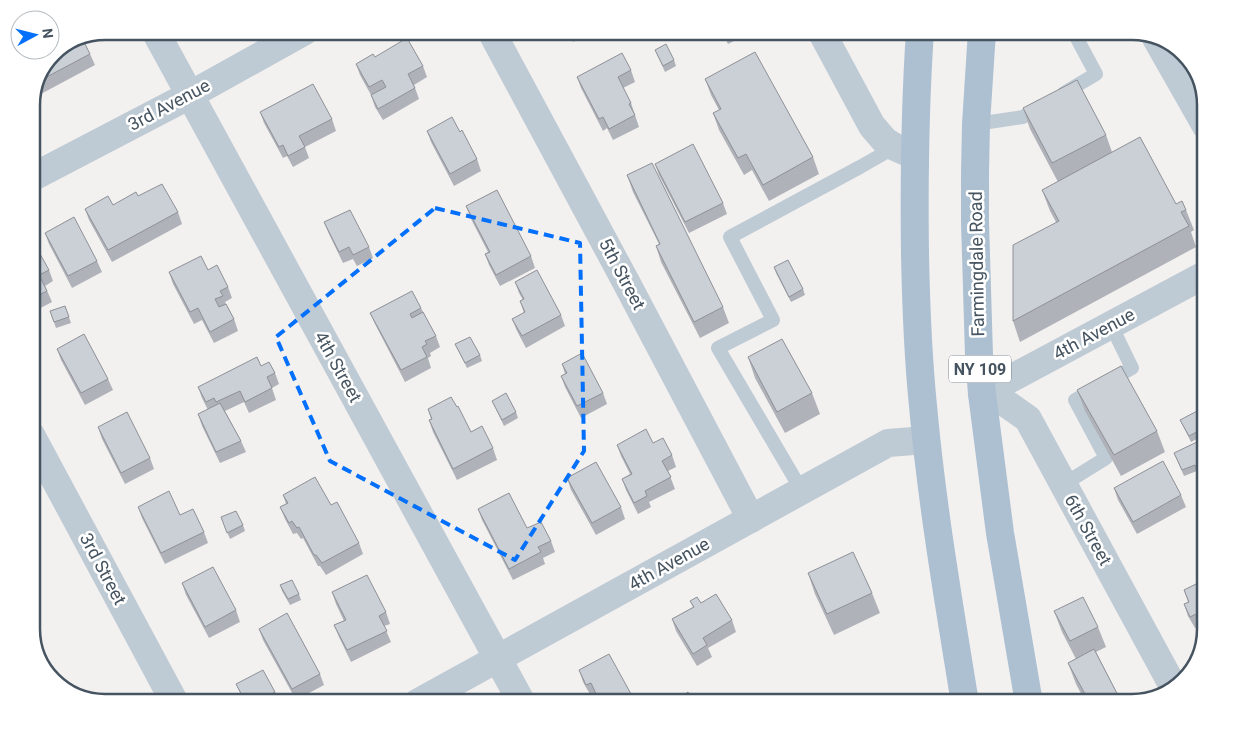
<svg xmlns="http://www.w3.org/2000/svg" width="1237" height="734" font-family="Roboto,sans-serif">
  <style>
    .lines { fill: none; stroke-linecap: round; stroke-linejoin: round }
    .lane { stroke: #bfcbd4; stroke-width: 14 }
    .street { stroke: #bfcbd4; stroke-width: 28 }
    .primary { stroke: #acc0d2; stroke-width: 28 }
    .wall { fill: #afb2b8 }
    .building { fill: #cbcfd6; stroke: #8e9196 }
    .marked { fill: none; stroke: #0270fa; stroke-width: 4; stroke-dasharray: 10 6; stroke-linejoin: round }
    .labels { text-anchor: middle; stroke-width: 5; stroke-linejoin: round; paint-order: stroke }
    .shield { fill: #fff; stroke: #7d8790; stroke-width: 1 }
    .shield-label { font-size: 16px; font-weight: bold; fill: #455460 }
    .street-label { font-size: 18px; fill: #455460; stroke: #fff }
    .rim { fill: none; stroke: #455460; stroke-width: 2.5 }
  </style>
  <rect width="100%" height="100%" fill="#f3f0f0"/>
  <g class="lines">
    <path class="lane" d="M1064,93L1096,74L1073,31
      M976,124L1023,117L1041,106
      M1064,484L1106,458L1075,400L1132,368L1111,325
      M802,491L718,348L773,320L730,237L860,167L895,147"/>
    <path class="street" d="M155,31L522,703
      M491,31L626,282L751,519
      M821,31L872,126L885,141L895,147L915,156
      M1156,38L1206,126
      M31,178L190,95L305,31
      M982,394L1004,402L1028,419L1174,688
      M982,394L1206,274
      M31,435L175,703
      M417,703L888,443L926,440"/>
    <path class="primary" d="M920,31C915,106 914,180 915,255C916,305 918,356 923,406C932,506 949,604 965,703
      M982,31L976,124L975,173V222L979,355L982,394L1000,533L1029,703"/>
  </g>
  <path class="wall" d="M567,31H583L585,36L573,42Z
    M699,31H747L748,34L728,44L723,34L718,37L716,34L704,40Z
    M655,50L674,60L676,66L665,72Z
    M53,53L90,54L95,65L39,95L37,89Z
    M356,64L423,66L427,77L414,85L419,99L383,120L375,107L371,95L360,75Z
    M631,70L635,82L623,88L631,103L639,127L613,140L607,128L603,131L581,88L577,77Z
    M705,79L813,157L819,174L769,201L752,170L744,175L719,130L713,113L719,110L711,95Z
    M1023,108L1106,135L1112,152L1176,204L1186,210L1194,230L1191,232L1196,247L1020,342L1013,321L1056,222L1050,211L1042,190L1058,182L1030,129Z
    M260,112L332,119L336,131L305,147L309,158L293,167L287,156L283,158L264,123Z
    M427,131L460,132L477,159L481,171L454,186L431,142Z
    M655,164L723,203L727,214L689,233L659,175Z
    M627,175L723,307L729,323L700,338L661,262L656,246L659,244L633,192Z
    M138,196L178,212L182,224L112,262L89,220L85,209L113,205Z
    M466,206L531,256L535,268L500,286L489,265L485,254L488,252L470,217Z
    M324,222L369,247L373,258L357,266L353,259L343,263L329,234Z
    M45,233L97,261L102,272L72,288L49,244Z
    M31,256L49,270L53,281L45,286L52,302L31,313Z
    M774,267L803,289L805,295L791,302L776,273Z
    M208,270L228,287L232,298L225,302L234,319L238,331L214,343L202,320L194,324L173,284L169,272Z
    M515,282L561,315L565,326L526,348L517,331L512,319L524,313L520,301L523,300L519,293Z
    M65,306L71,323L56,328L50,311Z
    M421,308L436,336L440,347L430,353L431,356L428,358L431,368L405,382L375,324L370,313Z
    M455,344L480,355L482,361L467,368Z
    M57,349L108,379L113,390L85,405L61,360Z
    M748,357L812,393L820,414L785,433L755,378Z
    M562,364L603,393L607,404L581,418L565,387L561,376L565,374Z
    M261,366L275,373L279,384L272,388L276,400L249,413L244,402L225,411L241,441L246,452L220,463L202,426L198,414L208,410L202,398L198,387Z
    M1077,390L1157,431L1165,452L1121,476L1085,411Z
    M492,401L516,412L518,418L504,426Z
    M457,407L471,432L493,448L497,460L457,480L433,432L429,420L431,419L428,409Z
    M1206,417V434L1191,442L1180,420Z
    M98,427L150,458L154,469L125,484L102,439Z
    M653,443L672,455L676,467L668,471L675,489L649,502L651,507L638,514L626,490L622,479L630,474L621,456L617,445Z
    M1174,453L1206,460V483L1203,484L1197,471L1184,476Z
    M567,478L621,507L625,519L596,535L571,490Z
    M1114,488L1181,495L1186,507L1137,534L1118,500Z
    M283,495L331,505L359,543L363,554L326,575L320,566H318L303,538L301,539L297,533L293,534L285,519L280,507L286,504Z
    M138,507L204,532L208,543L165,564L142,518Z
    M478,509L527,528L551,541L555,552L543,558L545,564L513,580L482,520Z
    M221,517L243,525L245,531L230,539Z
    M808,573L872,593L880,613L834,635L815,594Z
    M1206,579V629L1205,633L1201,625L1195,628L1188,616L1184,604L1188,602L1184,590Z
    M182,583L236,610L240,622L209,638L186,595Z
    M280,585L299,594L301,600L290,605L282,591Z
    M332,592L386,612L390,624L384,626L391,642L351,662L339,637L334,625L344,621L336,604Z
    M690,601L732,620L736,632L708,648L712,657L697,666L676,631L672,619L693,607Z
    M1054,611L1098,627L1106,647L1096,652L1122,703H1086L1076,684L1068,663L1076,659L1062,632Z
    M259,629L320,674L324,685L296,700L263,640Z
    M31,633L43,651L47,662L41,665Z
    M579,670L636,703L597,699L595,694L591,696L583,682Z
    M236,684L275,692L277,698L268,703H245Z"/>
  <path class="building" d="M568,31H581L570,37Z
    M407,38L423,66L408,74L415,88L378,109L371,95L386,87L382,80L369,87L356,64L373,54L375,57Z
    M83,40L90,54L41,80L53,53Z
    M666,44L674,60L663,66L655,50Z
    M755,52L813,157L763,185L746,154L738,158L713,113L721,109L705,79Z
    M622,53L631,70L618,77L631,103L629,104L635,115L609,129L603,117L599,119L577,77Z
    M1077,80L1106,135L1052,163L1023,108Z
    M313,84L332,119L299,136L305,147L288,156L283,145L279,147L260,112Z
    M452,117L460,132L462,130L477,159L450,174L427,131Z
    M1140,137L1176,204L1182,201L1186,210L1181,212L1189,226L1013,321V245L1059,221L1042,190Z
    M693,144L723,203L685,222L655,164Z
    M652,163L723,307L694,322L656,246L660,244L627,175Z
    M162,184L178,212L108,250L85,209L108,196L113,205L136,192L138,196Z
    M497,190L531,256L496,275L485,254L490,252L466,206Z
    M350,210L369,247L353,255L349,247L339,252L324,222Z
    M74,217L97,261L68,276L45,233Z
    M39,252L49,270L39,275L47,291L31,299V256Z
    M201,256L208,270L217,265L228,287L220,291L223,296L215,299L219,307L226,304L234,319L210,332L198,308L190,312L169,272Z
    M788,260L803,289L789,297L774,267Z
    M537,270L561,315L522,336L512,319L525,312L520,301L524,299L515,282Z
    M412,291L421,308L410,314L412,318L423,312L436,336L425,341L427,344L422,347L427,357L401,370L370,313Z
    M65,306L69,317L54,322L50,311Z
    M84,334L108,379L81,393L57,349Z
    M470,337L480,355L465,363L455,344Z
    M782,339L812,393L777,412L748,357Z
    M582,353L603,393L577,406L561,376L567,373L562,364Z
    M257,357L261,366L269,362L275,373L267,377L272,388L245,402L240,391L216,402L214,398L206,402L198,387Z
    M1121,366L1157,431L1114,455L1077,390Z
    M506,393L516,412L502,420L492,401Z
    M451,397L457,407L458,406L471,432L482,426L493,448L453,469L429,420L432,419L428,409Z
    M220,403L241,441L216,452L198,414Z
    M1201,409L1206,417V427L1189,436L1180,420Z
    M127,412L150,458L121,473L98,427Z
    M646,429L653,443L663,438L672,455L662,461L671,477L645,491L647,496L634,503L622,479L632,474L617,445Z
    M1206,437V446L1202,439Z
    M1197,442L1206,460V476L1201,479L1195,465L1182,470L1174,453Z
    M1163,461L1181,495L1133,522L1114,488Z
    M596,462L621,507L592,523L567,478Z
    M315,477L331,505L337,502L359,543L322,563L316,555H314L299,527L297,528L292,521L289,523L280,507L288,503L283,495Z
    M169,491L180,515L193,509L204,532L161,553L138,507Z
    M509,493L527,528L541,522L551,541L538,547L541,552L509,569L478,509Z
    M236,511L243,525L227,533L221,517Z
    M853,552L872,593L827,614L808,573Z
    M213,567L236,610L205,627L182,583Z
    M367,575L386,612L379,616L387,631L347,650L334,625L346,620L332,592Z
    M1206,579V619L1200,622L1196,614L1190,617L1184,604L1189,602L1184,590Z
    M292,580L299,594L288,599L280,585Z
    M716,594L732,620L703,638L707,645L693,654L672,619L694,607L690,601L697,597L701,603Z
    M1083,597L1098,627L1070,641L1054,611Z
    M287,613L320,674L292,689L259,629Z
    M31,626L43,651L37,653L31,633Z
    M1094,649L1122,703H1090L1068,663Z
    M609,654L636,703H590L598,698L591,683L586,685L579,670Z
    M263,670L275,692L255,703H246L236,684Z
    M688,692L694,703H682L679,698Z
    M672,696L676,703H661Z"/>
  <path class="marked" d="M435,208L580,243L584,451L515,560L330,461L276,337Z"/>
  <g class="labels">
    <rect class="shield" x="949" y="355.5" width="62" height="27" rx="4"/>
    <g class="shield-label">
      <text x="980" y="375">NY 109</text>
    </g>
    <g class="street-label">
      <text transform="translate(169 105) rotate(-28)" y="6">3rd Avenue</text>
      <text transform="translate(977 264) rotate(-91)" y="6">Farmingdale Road</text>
      <text transform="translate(622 274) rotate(62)" y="6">5th Street</text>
      <text transform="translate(1094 334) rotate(-28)" y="6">4th Avenue</text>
      <text transform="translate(338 367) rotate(61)" y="6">4th Street</text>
      <text transform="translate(1088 530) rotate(61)" y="6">6th Street</text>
      <text transform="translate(669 564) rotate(-29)" y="6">4th Avenue</text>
      <text transform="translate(103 569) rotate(62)" y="6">3rd Street</text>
    </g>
  </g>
  <path d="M0 0H1237V734H0ZM105 40H1132A65 65 0 0 1 1197 105V629A65 65 0 0 1 1132 694H105A65 65 0 0 1 40 629V105A65 65 0 0 1 105 40Z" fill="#fff" fill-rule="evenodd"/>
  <path class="rim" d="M105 40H1132A65 65 0 0 1 1197 105V629A65 65 0 0 1 1132 694H105A65 65 0 0 1 40 629V105A65 65 0 0 1 105 40Z"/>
  <g transform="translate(35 35) rotate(83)"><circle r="24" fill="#ffffff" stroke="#b5bbbf"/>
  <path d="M0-4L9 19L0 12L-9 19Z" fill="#0270fa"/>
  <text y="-8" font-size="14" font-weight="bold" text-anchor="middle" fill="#455460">N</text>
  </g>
</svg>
